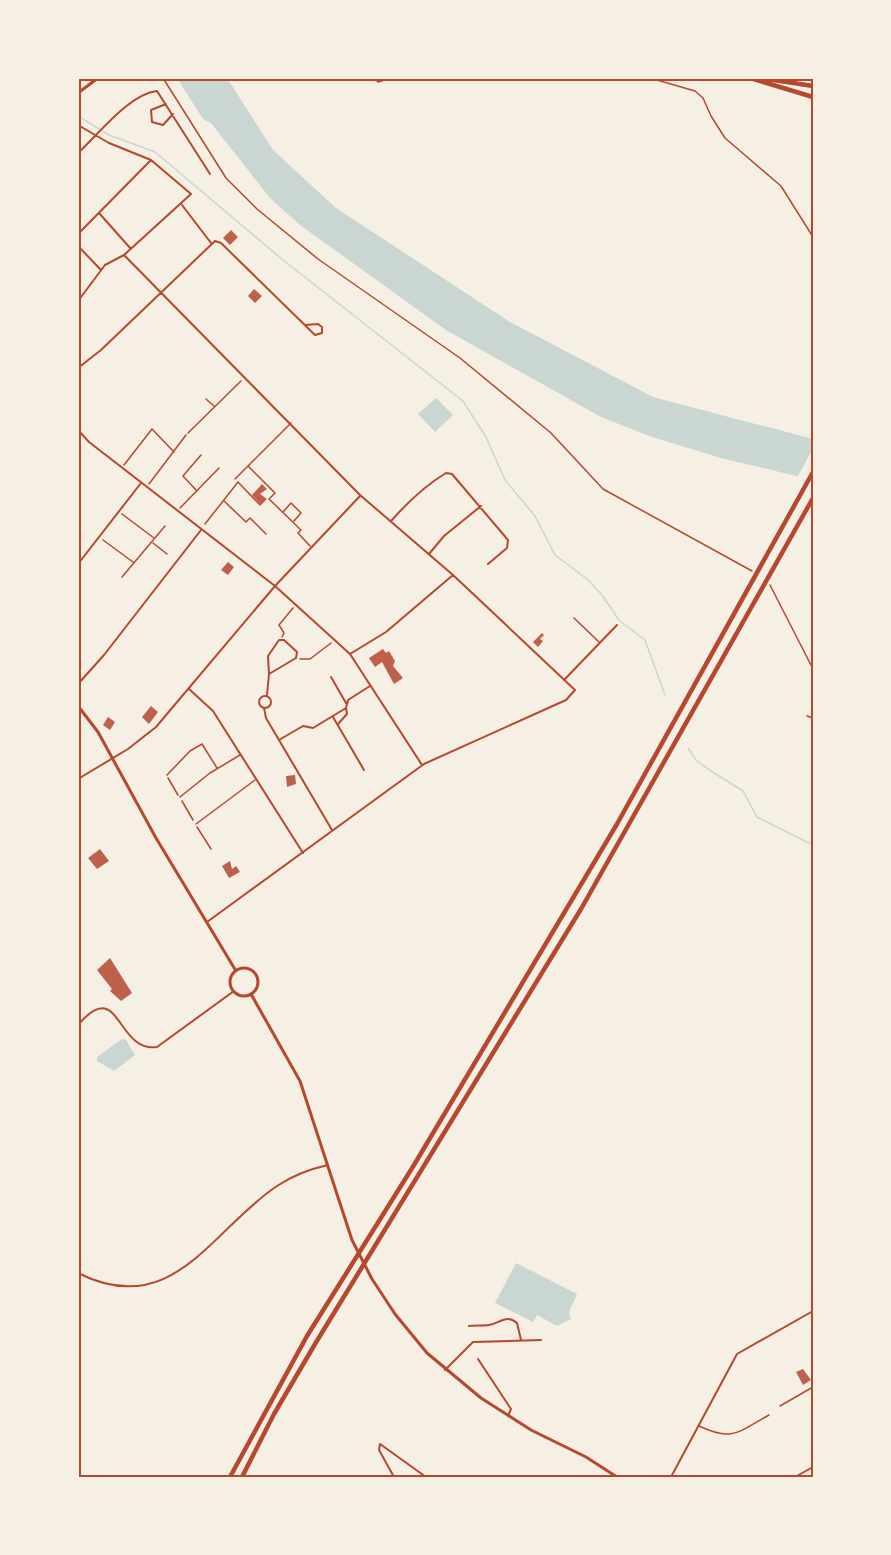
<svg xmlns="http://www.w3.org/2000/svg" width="891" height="1555" font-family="'Sofia Sans Condensed',sans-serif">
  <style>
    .water { fill: #c9d6d2 }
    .pier { fill: #f6efe4 }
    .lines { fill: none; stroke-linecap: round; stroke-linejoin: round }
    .stream { stroke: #c9d6d2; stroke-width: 1.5 }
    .building { fill: #bf614a }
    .path { stroke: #b5482f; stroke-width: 1.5 }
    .service { stroke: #b5482f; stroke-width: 1.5 }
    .minor { stroke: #b5482f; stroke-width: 2 }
    .tertiary { stroke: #b5482f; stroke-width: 3 }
    .motorway { stroke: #b5482f; stroke-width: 4.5 }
    .neatline { fill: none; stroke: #b5482f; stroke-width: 2 }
  </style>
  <rect width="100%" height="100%" fill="#f6efe4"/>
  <path class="water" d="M177,78H227L273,150L336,208L510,322L653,397L813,439V480L721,458L652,437L601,417L446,330L300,225L270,198L211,123L203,119Z
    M436,398L453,415L435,432L418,414Z
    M122,1039L126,1040L135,1055L114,1071L97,1061V1057Z
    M516,1263L577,1294L569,1312L571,1319L557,1326L537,1315L533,1322L495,1303Z"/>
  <path class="pier" d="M813,449V483L796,479Z"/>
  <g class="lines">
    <path class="stream" d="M78,116L109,135L155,152L283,260L463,401L486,437L505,480L535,516L555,555L587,579L602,595L619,620L645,640L665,695
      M688,748L696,760L708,769L743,791L757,817L813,845"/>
  </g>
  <path class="building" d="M231,230L238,237L230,245L223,238Z
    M254,289L262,296L255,303L248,296Z
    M262,484L267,489L260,494L267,499L261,505L252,495Z
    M228,562L234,567L228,575L221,570Z
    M542,633L544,635L540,639L543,641L538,647L533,642Z
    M383,649L386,653L389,651L395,661L393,666L403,678L394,684L382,662L375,667L369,658Z
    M151,706L158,712L149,724L142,717Z
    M108,717L115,722L110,730L103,725Z
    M295,775L296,784L287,787L286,776Z
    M100,849L109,861L97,869L88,858Z
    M230,861L232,869L236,866L240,872L229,878L222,866Z
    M110,958L132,993L121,1001L110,991L112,989L97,970Z
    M803,1369L811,1380L803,1385L796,1372Z"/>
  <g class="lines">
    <path class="path" d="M163,78L226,178L257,209L318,259L460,358L551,433L603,489L752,571
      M373,78L378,82L391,78
      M650,78L695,91L703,98L711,116L725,138L781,186L813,237
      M206,399L214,406
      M188,433L241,381
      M124,465L152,429L174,452
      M238,482L260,505
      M149,484L186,435
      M197,491L183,476L201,455
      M224,501L246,522L250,518L266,534
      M180,508L219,468
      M122,514L154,538
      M205,524L238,482
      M103,540L133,562
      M153,543L167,554
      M122,577L165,526
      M770,585L813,669
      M282,637L284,633L279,625L293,608
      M300,659H310L331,643
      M807,716L813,718
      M168,778L178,795
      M182,801L193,820
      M197,827L211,849"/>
    <path class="service" d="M248,466L275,493L269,499L301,530L298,533L310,546
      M235,479L291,423
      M283,512L291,503L301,513L294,521
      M574,618L599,642
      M167,775L190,751L202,744L217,768
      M180,797L210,773L240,755
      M196,824L255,780
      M780,1406L813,1387
      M699,1426C733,1442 738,1432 769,1415"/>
    <path class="minor" d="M166,104L151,110L152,122L163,125L173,114
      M78,125L109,143L151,160L191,194L124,255L105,265L78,301
      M78,153C98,135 129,94 157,91L210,174
      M182,205L211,243
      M99,213L131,249
      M78,234L151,160
      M78,246L101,270
      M124,255L360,495L453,575L575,690L566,700L424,764L207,922
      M78,368L101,350L215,241L221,243L315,335L322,333V327L318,324L305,325
      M78,430L89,442L275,586L350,654L422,765
      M392,520C407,503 426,485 446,473L452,474L508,540L507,548L488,564
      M429,554L444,536L481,506
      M78,564L141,483
      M279,640H284L297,652L296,658L269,674L268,656Z
      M350,654L386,632L453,575
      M331,677L346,703
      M564,680L617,625
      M78,684L104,655L201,530
      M189,689L213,711L303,853
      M267,695L269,674
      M259 702a6 6 0 1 1 12 0a6 6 0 1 1-12 0Z
      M264,708L266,718L332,830
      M333,717L364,770
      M338,724L347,714L346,708
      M279,740L303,726L313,728L346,708L348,700L370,686
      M78,779L128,749L156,727L275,586L360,496
      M78,1025C120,975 116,1053 157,1047L234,991
      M78,1273C173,1321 212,1229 277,1186C292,1176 310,1169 328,1165
      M469,1326C475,1325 483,1326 489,1325C501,1323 506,1314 517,1323L521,1340
      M478,1359L511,1409L508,1416
      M445,1370L473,1342L541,1340
      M394,1477L379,1450L380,1444L426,1477
      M671,1477L737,1354L813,1311
      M795,1477L813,1467"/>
    <path class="tertiary" d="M78,93L98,78
      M78,706L98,732L156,838L236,971
      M230 982a14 14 0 1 1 28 0a14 14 0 1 1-28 0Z
      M251,994L300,1081L352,1240L372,1279L395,1314L427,1353L481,1398L531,1430L586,1457L617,1477"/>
    <path class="motorway" d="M750,78L813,97
      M761,78L813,86
      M230,1477L307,1336L414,1165L617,824L813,472
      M242,1477L274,1414L315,1344L581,909L813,498"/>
  </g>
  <rect width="891" height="1555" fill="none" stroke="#f6efe4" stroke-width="159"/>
  <rect x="80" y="80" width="732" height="1396" class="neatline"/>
</svg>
